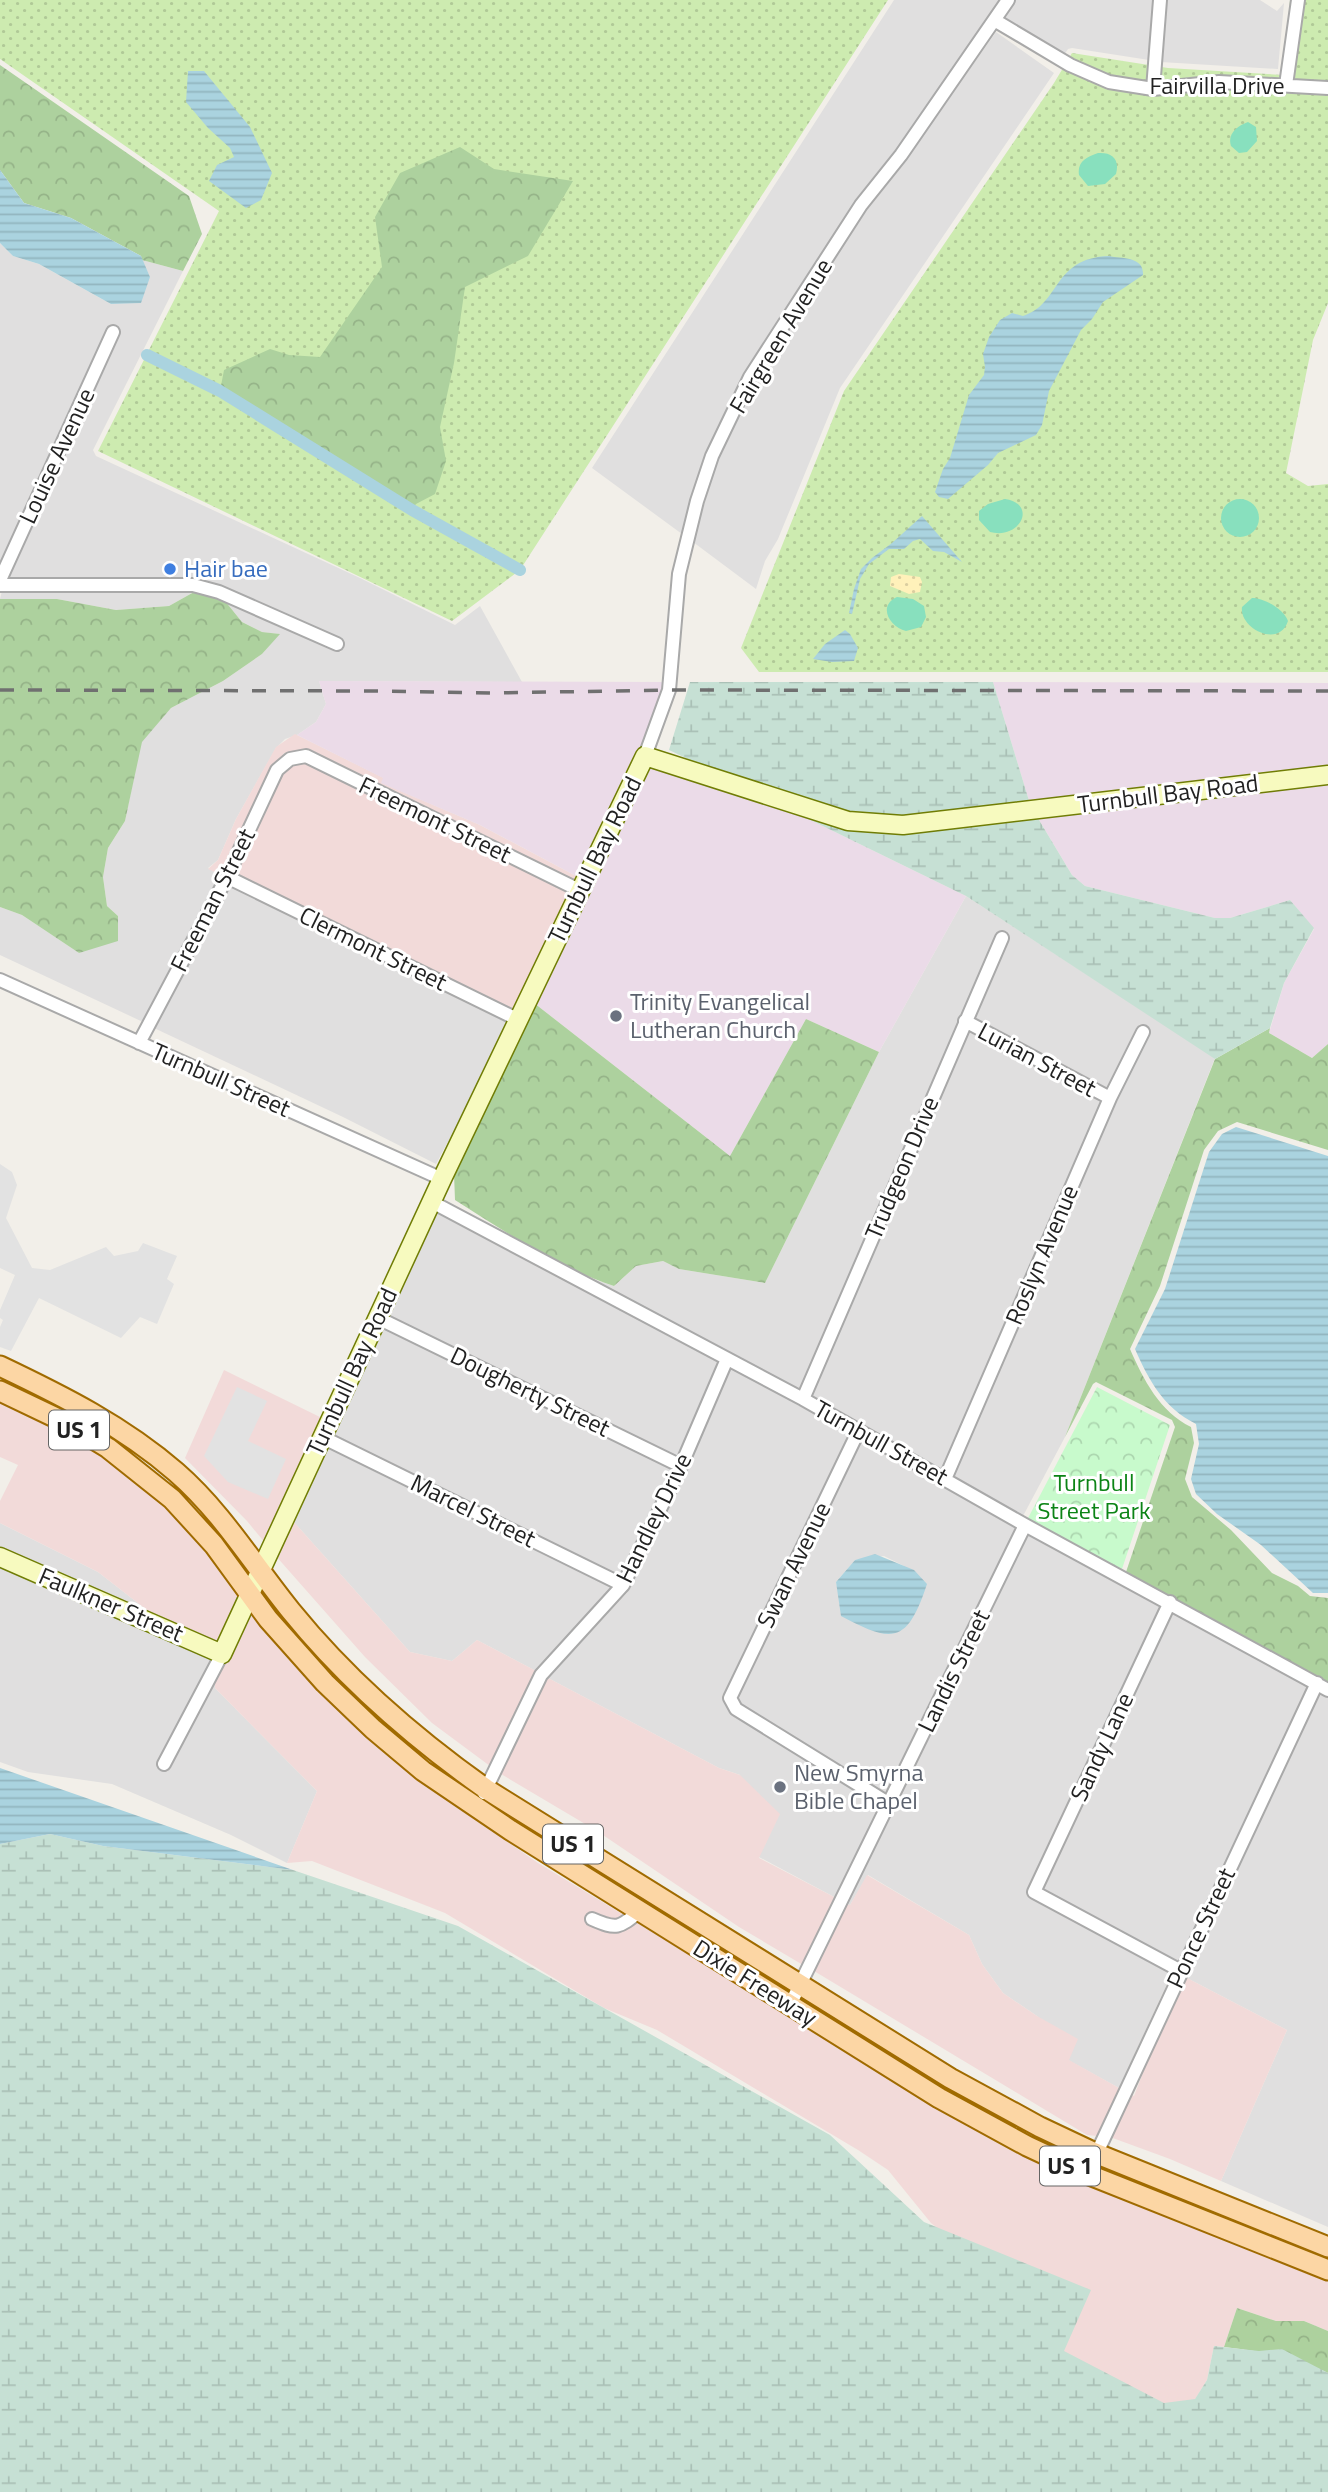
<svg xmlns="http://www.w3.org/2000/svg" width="1328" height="2492" font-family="'Titillium Web',sans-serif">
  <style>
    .residential { fill: #e0dfdf; fill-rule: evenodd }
    .commercial { fill: #f2dad9 }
    .industrial { fill: #ebdbe8 }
    .grass { fill: url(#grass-dots) }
    .forest { fill: url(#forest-crowns) }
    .wetland { fill: url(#wetland-marsh) }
    .sand { fill: url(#sand-dots) }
    .park { fill: url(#park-crowns) }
    .pitch { fill: #88e0be }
    .parking { fill: #e2e2e2 }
    .water { fill: url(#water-rules) }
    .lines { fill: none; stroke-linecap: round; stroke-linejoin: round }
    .canal { stroke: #aad3df; stroke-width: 12 }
    .street-casing { stroke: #a9a9a9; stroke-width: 16 }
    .secondary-casing { stroke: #707d05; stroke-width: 21 }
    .primary-casing { stroke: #a06b00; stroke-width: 23 }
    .street { stroke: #fff; stroke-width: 12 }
    .secondary { stroke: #f7fabf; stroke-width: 18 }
    .primary { stroke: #fcd6a4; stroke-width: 19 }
    .rail { stroke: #707070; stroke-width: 3.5; stroke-dasharray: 14 14; stroke-linecap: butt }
    .shop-dot { fill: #3f7fe0; stroke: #fff; stroke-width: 2.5 }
    .worship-dot { fill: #6b7280; stroke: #fff; stroke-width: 2.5 }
    .labels { text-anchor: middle; stroke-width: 6; stroke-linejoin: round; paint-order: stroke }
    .shield { fill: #fff; stroke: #646464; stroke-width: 2 }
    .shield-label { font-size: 23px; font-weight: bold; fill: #222 }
    .street-label { font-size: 24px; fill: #222; stroke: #fff }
    .shop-label { font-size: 24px; fill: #366cbe; stroke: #fff; text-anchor: start }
    .worship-label { font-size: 24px; fill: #5b616d; stroke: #fff; text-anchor: start }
    .park-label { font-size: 24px; fill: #0c8416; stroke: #fff }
  </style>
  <defs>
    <pattern id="grass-dots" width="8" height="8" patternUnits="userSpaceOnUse" patternTransform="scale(1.75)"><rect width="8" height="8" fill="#cdebb0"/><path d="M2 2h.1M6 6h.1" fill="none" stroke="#b0c997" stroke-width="1.8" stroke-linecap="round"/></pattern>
    <pattern id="forest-crowns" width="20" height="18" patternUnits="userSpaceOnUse" patternTransform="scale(1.75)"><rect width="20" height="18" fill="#add19e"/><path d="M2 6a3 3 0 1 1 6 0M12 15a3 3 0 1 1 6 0" fill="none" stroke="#95b388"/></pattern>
    <pattern id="wetland-marsh" width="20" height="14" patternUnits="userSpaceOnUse" patternTransform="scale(1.75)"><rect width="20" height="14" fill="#c6e0d4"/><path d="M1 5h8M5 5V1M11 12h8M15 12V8" fill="none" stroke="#aac0b6"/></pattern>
    <pattern id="sand-dots" width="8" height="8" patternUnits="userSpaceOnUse" patternTransform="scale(1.75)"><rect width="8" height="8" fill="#fff1ba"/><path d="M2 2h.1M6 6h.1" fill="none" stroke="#dacea0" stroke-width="1.8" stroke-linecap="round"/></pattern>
    <pattern id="park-crowns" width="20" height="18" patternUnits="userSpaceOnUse" patternTransform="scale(1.75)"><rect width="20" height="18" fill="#c8facc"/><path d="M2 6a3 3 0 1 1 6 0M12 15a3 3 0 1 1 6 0" fill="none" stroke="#acd6af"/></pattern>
    <pattern id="water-rules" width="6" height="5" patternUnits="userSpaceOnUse" patternTransform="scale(1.75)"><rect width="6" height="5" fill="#aad3df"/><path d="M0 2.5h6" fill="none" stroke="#92b5bf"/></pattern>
  </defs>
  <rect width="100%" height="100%" fill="#f2efe9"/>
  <path class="residential" d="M894,0H1001L896,150L856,201L745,374L707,454L682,534L592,468Z
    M1016,0H1154L1149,60L1072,48L1068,49L1064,55L1004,19Z
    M1166,0H1260L1277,11L1284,3L1278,69L1161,62Z
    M996,32L1054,73L840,388L778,539L765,561L756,589L693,542L718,459L755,381L866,209L906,158Z
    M0,243L13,256L39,264L111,304L150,277L142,260L183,271L93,450L96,456L360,578L455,625L480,606L522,682L319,681L326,704L316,722L297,735L285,739L276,748L236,819L218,860L208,868L221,875L143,1022L0,955V907L22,915L79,953L118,916L107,906L103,877L108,848L125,821L141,742L171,708L223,681L262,654L279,634L262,632L242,622L225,601L341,652L345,641L221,586L194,579H7L121,330L110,324L0,565Z
    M2,591L194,592L169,606L116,610L57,599H0Z
    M230,885L511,1023L436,1164L343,1117L154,1028Z
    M966,896L1215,1058L1065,1437L1023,1516L953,1477L1116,1101L1150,1030L1140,1024L1107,1090L973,1019L1010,936L999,930L800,1391L584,1276L614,1286L636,1266L663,1261L679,1269L765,1283L879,1052Z
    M968,1030L1102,1100L942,1471L811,1397Z
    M435,1211L719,1361L677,1457L386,1315Z
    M381,1326L673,1468L620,1577L333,1436L338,1426L335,1425Z
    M730,1367L851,1434L725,1693L722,1695L723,1701L880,1805L836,1898L759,1857L740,1775L719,1768L548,1678L627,1593L685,1473Z
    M861,1440L1017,1527L886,1795L740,1705L737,1698ZM884,1556L904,1566L839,1596L836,1582L855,1560Z
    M328,1446L613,1587L536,1671L477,1640L452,1661L410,1652L293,1521Z
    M0,1523L98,1572L161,1621L0,1551Z
    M1028,1533L1162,1604L1026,1894L1172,1973L1119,2088L1068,2060L1037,2016L1003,1993L982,1964L969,1935L868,1875L850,1905L847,1904Z
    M0,1564L197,1649L211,1660L156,1765L167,1772L215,1681V1688L317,1791L287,1863L231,1835L112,1784L28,1772L0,1762Z
    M1173,1610L1309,1686L1178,1962L1042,1890Z
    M1320,1692L1328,1696V2227L1221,2181L1287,2030L1185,1977Z"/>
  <path class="commercial" d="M295,734L384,778L382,783L480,825L578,877L576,882L290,751L283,754V756L271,767L221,875L208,869L218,860L236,819L276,747Z
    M306,763L571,892L516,1012L235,875L282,774L293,765Z
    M224,1370L324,1419L266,1544L247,1521L185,1458Z
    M0,1397L65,1429L168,1503L243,1595L219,1646L161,1621L98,1572L0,1523V1501L18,1465L0,1457Z
    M326,1445L328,1446L293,1521L410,1652L452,1661L477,1640L536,1671L490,1766L432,1723L365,1657L275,1555Z
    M252,1606L282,1644L363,1733L451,1803L538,1863L936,2104L1062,2174L1079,2177L1328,2277V2331L1304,2321H1276L1237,2308L1224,2347L1214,2346L1207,2380L1194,2401L1157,2405L1062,2357L967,2251L931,2223L888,2170L858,2150L657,2030L604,2008L445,1913L312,1861L287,1863L317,1791L215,1688V1681Z
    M548,1678L719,1768L740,1775L780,1814L759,1858L836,1898L803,1965L739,1927L597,1831L501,1774Z
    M867,1875L969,1935L982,1964L1003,1993L1037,2016L1078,2039L1069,2060L1119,2088L1097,2136L1087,2135L814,1971L847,1904L850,1905Z
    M1185,1977L1287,2030L1221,2181L1170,2159L1110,2137L1130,2094L1134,2096L1158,2034Z"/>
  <path class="industrial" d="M319,681L664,682L656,711L639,753L578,877L480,825L381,783L383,778L297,735L316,722L326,704Z
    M993,682L1328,683V769L1030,804Z
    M649,763L786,808L966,896L879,1052L806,1019L730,1156L534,1003Z
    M1328,781V1044L1312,1058L1269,1033L1284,983L1314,929L1290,900L1230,918H1215L1085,886L1072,875L1036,815Z"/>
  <path class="grass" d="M0,0H888L520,570L452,621L98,451L219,211L0,59Z
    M1290,0H1328V303L1313,340L1286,473L1308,486L1328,484V672H759L741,648L844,391L1054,83L1072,53L1168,68L1283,75Z"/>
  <path class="forest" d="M0,65L189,196L202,234L183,271L142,260L141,256L71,218L24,203L0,170Z
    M460,147L494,169L573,181L528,256L465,287L454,363L440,427L446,461L435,494L416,504L412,510L220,391L224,370L270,349L289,355L320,357L382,267L375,217L400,173Z
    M194,592L225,601L242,622L262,632L280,634L262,654L223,681L171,708L142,742L125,821L108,848L103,877L107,906L118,916V941L79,953L22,915L0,907V599H57L116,610L169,606Z
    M534,1003L730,1156L806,1019L879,1052L765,1283L679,1269L663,1261L636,1266L614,1286C556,1267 506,1232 455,1200L454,1174Z
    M1270,1028L1269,1033L1312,1058L1328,1044V1150L1237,1122L1218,1131L1204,1150L1160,1286L1130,1349C1143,1379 1160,1412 1191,1427L1194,1443L1185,1479L1192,1497L1231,1530L1272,1573L1298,1586L1310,1596L1328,1598V1682L1126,1572L1175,1427L1172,1420L1096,1382L1093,1384L1065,1437L1215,1059Z
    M1237,2308L1276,2321H1304L1328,2331V2373C1296,2357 1260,2351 1224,2347Z"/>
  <path class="wetland" d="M690,682H993L1030,804L902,819L849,815L713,771L669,750Z
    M786,808L849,827L1036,815L1072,875L1085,886L1215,918H1230L1290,900L1314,928L1284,983L1270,1028L1215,1059L966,896Z
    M50,1834L103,1846L293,1870L458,1926L830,2135L924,2222L1091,2290L1064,2351L1164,2403L1195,2399L1207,2380L1214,2346L1259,2351L1282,2349L1328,2373V2492H0V1844Z"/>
  <path class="sand" d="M899,574L920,577L922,582L920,592L909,594L890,586L891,577Z"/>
  <path class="park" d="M1097,1387L1170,1425L1122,1569L1027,1520Z"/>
  <path class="pitch" d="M1248,122L1256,127L1257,141L1247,152L1239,153L1231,146C1227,134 1237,126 1248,122Z
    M1098,153C1112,152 1120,159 1116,174L1105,184L1088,186L1079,175C1077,162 1086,157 1098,153Z
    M1221 518a19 19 0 1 1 38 0a19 19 0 1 1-38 0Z
    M1005,499C1038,504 1020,540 990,532L979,520V511L988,504Z
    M897,597L913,599L924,606L926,617L921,627L906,631C890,627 877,606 897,597Z
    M1252,598C1264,598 1284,609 1288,621C1279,649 1239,628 1242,607Z"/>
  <path class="parking" d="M0,1164L12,1172L17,1185L6,1218L32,1268L50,1270L106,1247L114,1256L138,1251L143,1243L177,1256L167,1279L174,1284L157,1324L140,1317L121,1338L39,1298L11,1351L0,1347V1327L3,1320L0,1318V1310L15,1275L0,1268Z
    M237,1387L267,1401L248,1441L286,1459L268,1499L228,1482L204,1456Z"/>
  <path class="water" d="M188,71H204L250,127L272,173L261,200L246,208L209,181L217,165L234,157L230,148L208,128L186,102Z
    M0,170L24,203L71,218L141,256L150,277L141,303L111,304L39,264L13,256L0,243Z
    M1109,256C1122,259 1144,256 1143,275L1103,302L1092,319L1081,330L1049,391L1042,425L1036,435L998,453L988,465L948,499L939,497L935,492L943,469L950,458L969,395L984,375L985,367L983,354L989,337L1000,320L1012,313L1023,316C1061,304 1052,258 1109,256Z
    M922,516L962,562L944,552L933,551L920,539L913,541L904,549H889L869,564L860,579L852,614L849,613L854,589L861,569L872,558L892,543Z
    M845,630L850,634L858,648L854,661L832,662L813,659L825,644Z
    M1236,1127L1328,1156V1593H1313L1261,1545L1217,1514L1196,1494L1191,1479L1199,1444L1196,1424C1164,1408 1149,1381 1135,1349L1165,1289L1209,1152L1222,1134Z
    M875,1554L914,1570L927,1584C907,1645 892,1643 841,1616L836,1582L855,1560Z
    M0,1768L293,1870L103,1846L50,1834L0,1844Z"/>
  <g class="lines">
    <path class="canal" d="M147,355L220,391L412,510L520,570"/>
    <defs>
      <path id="street" d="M996,21L1070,65L1109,82L1153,89L1219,82L1328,88
        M1286,85L1298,0
        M1153,89L1160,0
        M0,580L113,332
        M0,585H193L219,592L337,644
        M645,756L669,690L679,574L697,501L712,456L750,377L861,205L901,155L1008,0
        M227,877L519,1020
        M0,980L442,1179
        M965,1021L1110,1098
        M139,1043L227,877L277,770L290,759L306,756L579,890
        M432,1202L803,1399L1025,1525L1328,1690
        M378,1318L681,1466
        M803,1399L1002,938
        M858,1432L730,1698L736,1709L888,1803
        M322,1437L623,1585
        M945,1479L1110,1098L1143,1032
        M1170,1602L1034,1892L1181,1971
        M164,1764L222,1654
        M484,1793L541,1675L623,1585L681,1466L727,1359
        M592,1919C617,1930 619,1928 640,1911
        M790,2005L1025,1525
        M1087,2174L1317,1683"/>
      <path id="secondary" d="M0,1557L222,1654L442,1179L645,756L848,821L903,825L1328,775"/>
      <path id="primary" d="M0,1366C63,1396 123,1426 176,1472C222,1512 253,1564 291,1611C347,1680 414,1738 486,1789L950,2078L1040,2127L1095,2153L1328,2247
        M0,1391L67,1423L108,1448L172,1499L214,1545L268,1619L325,1683L373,1729L423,1771L510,1830L939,2098L1027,2146L1087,2174L1328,2270"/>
    </defs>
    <use href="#street" class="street-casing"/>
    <use href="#secondary" class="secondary-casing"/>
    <use href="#primary" class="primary-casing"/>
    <use href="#street" class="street"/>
    <use href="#secondary" class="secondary"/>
    <use href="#primary" class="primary"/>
    <path class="rail" d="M0,690L372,691L494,693L669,690L1328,691"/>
  </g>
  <circle class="shop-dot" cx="170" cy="569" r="7"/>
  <g class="worship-dot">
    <circle cx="616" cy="1016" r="7"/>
    <circle cx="780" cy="1787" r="7"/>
  </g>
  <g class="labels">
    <g class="shield">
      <rect x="49" y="1410.5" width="60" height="39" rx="5"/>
      <rect x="543" y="1824.5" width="60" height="39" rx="5"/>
      <rect x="1040" y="2146.5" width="60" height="39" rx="5"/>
    </g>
    <g class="shield-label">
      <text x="79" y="1438">US 1</text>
      <text x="573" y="1852">US 1</text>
      <text x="1070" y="2174">US 1</text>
    </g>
    <g class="street-label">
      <text x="1217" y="94">Fairvilla Drive</text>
      <text transform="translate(781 336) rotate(-59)" y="8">Fairgreen Avenue</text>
      <text transform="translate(57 456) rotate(-65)" y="8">Louise Avenue</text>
      <text transform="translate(1168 794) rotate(-7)" y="8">Turnbull Bay Road</text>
      <text transform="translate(435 820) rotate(26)" y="8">Freemont Street</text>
      <text transform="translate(595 860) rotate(-64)" y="8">Turnbull Bay Road</text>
      <text transform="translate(213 900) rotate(-63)" y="8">Freeman Street</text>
      <text transform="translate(373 949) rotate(26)" y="8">Clermont Street</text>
      <text transform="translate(1037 1060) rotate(28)" y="8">Lurian Street</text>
      <text transform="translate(221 1080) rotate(24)" y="8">Turnbull Street</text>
      <text transform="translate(902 1168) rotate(-67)" y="8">Trudgeon Drive</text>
      <text transform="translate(1042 1255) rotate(-67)" y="8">Roslyn Avenue</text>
      <text transform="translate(352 1372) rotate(-65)" y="8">Turnbull Bay Road</text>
      <text transform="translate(530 1392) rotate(26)" y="8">Dougherty Street</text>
      <text transform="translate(881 1443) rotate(29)" y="8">Turnbull Street</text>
      <text transform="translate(473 1511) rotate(26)" y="8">Marcel Street</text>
      <text transform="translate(654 1518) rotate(-64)" y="8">Handley Drive</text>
      <text transform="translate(794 1565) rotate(-64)" y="8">Swan Avenue</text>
      <text transform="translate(111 1605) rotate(23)" y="8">Faulkner Street</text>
      <text transform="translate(954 1671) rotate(-64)" y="8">Landis Street</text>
      <text transform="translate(1102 1747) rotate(-65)" y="8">Sandy Lane</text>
      <text transform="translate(1201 1928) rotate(-65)" y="8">Ponce Street</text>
      <text transform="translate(755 1983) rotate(32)" y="8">Dixie Freeway</text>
    </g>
    <g class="shop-label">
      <text x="184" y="577">Hair bae</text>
    </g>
    <g class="worship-label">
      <text x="630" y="1010">Trinity Evangelical<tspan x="630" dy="28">Lutheran Church</tspan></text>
      <text x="794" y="1781">New Smyrna<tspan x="794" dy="28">Bible Chapel</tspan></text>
    </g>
    <g class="park-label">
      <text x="1094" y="1491">Turnbull<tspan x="1094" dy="28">Street Park</tspan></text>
    </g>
  </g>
</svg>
